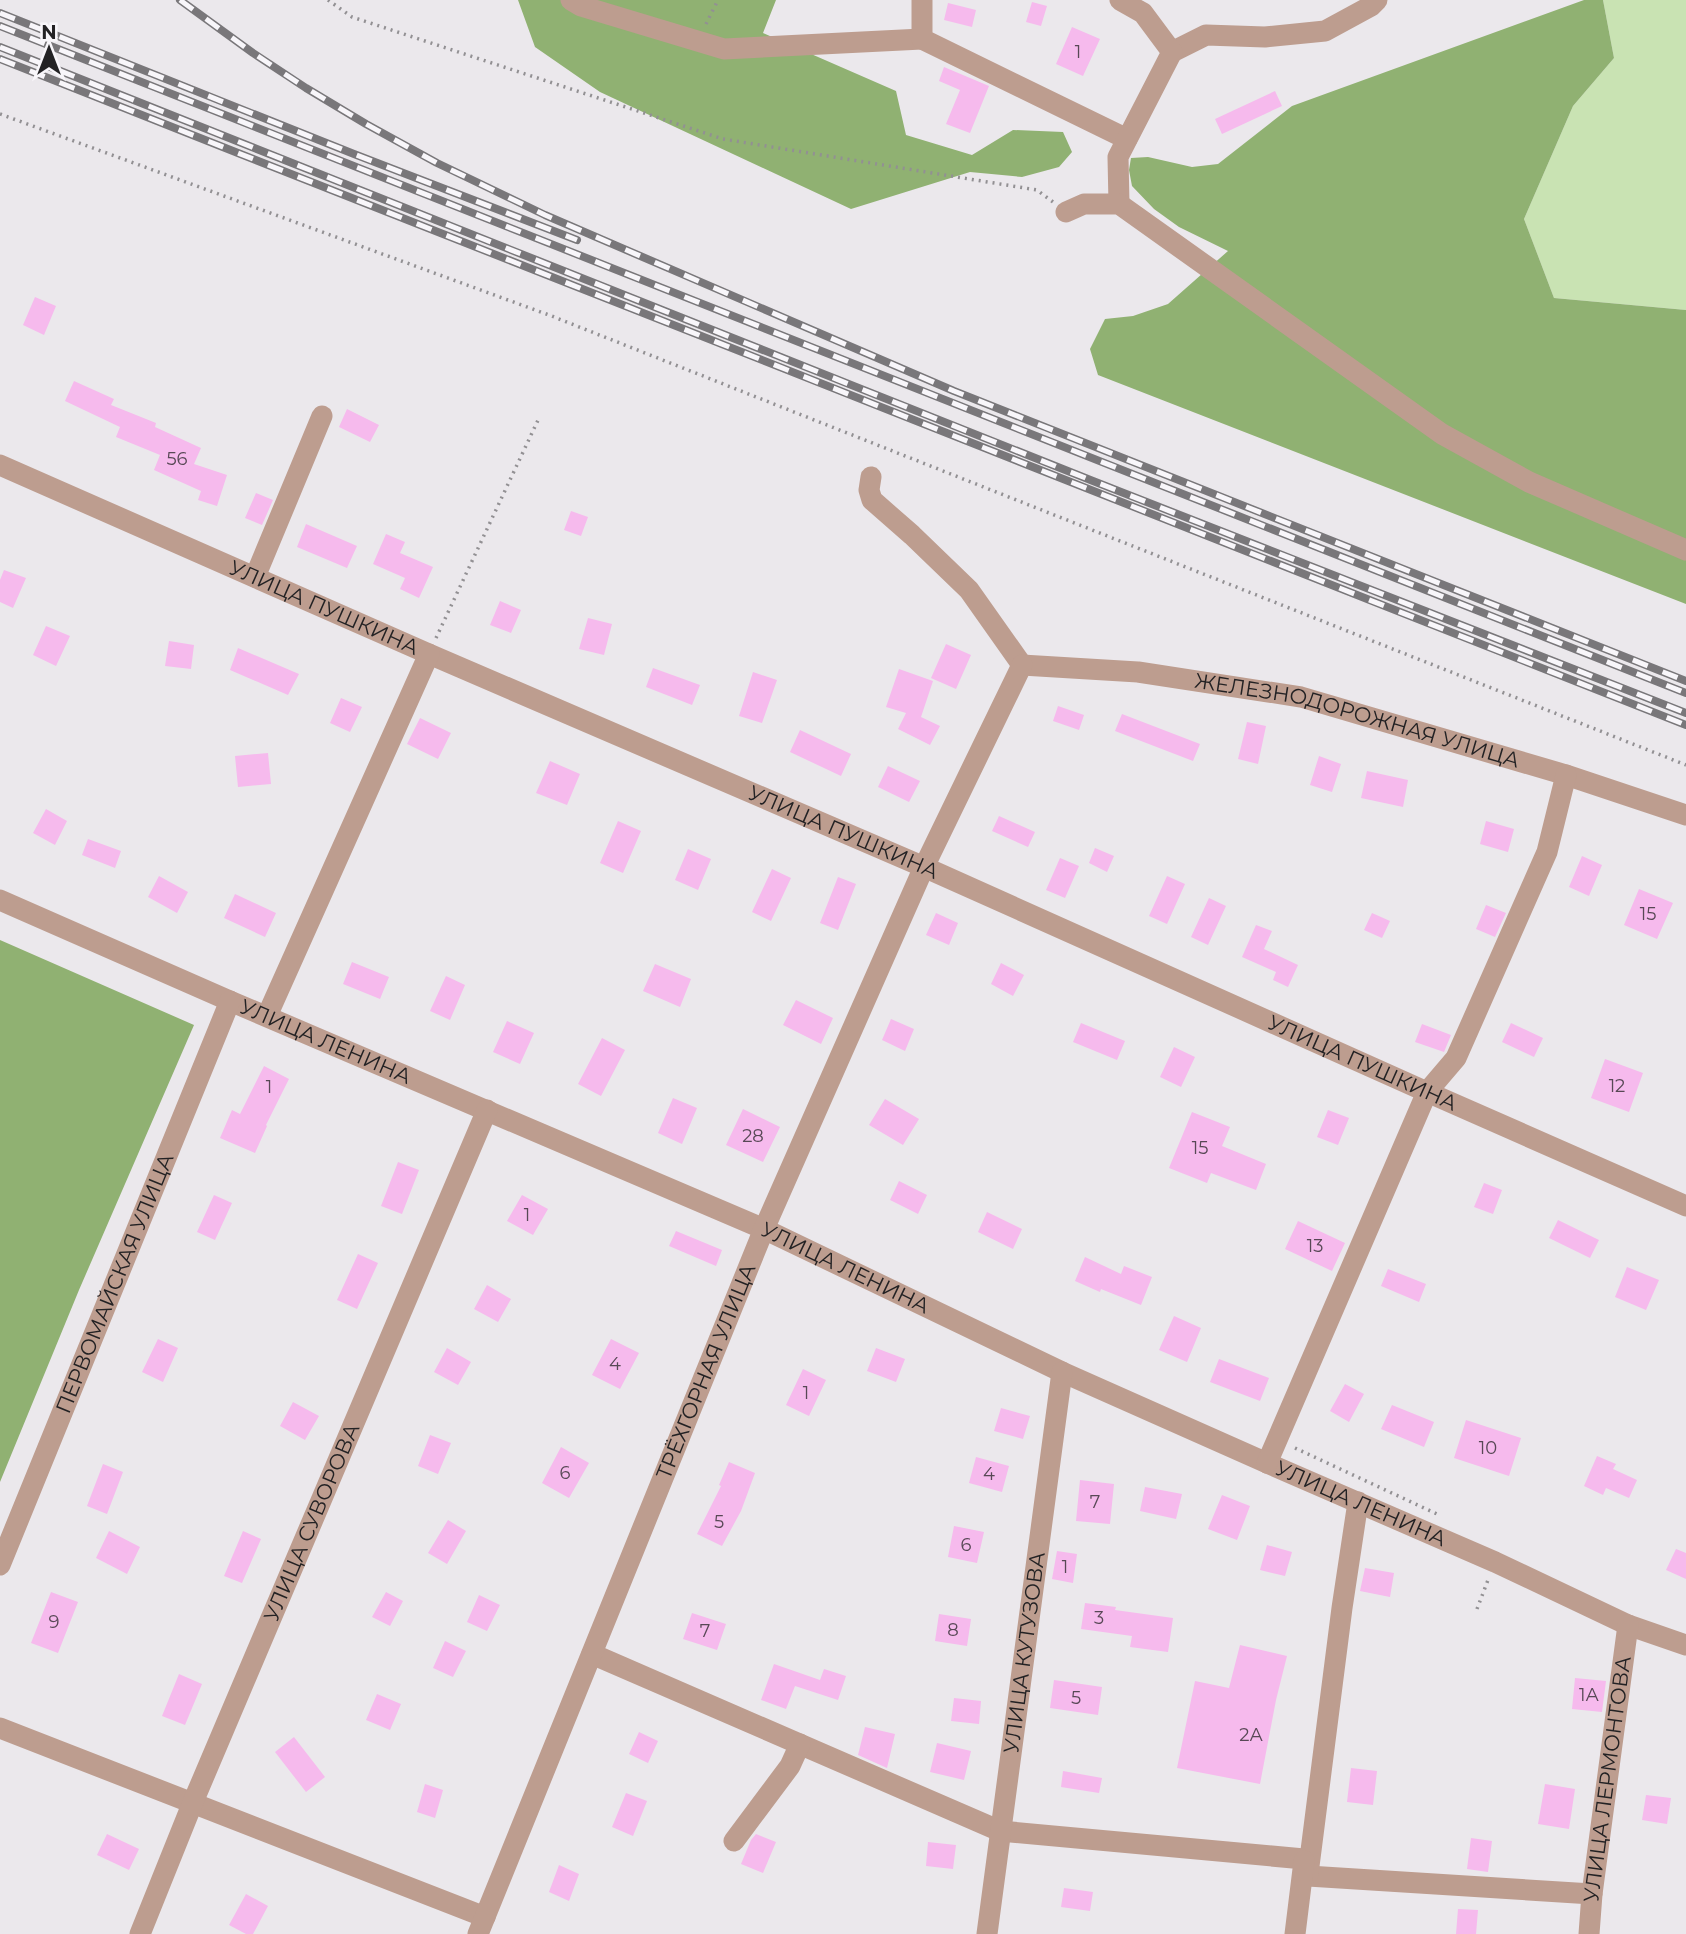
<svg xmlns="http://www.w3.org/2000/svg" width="1686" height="1934" font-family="Montserrat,sans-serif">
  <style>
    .green { fill: #c9e3b3 }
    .forest { fill: #90b172 }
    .building { fill: #f6baed }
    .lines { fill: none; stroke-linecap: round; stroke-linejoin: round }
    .path { stroke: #929093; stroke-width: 3.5; stroke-dasharray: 2 5; stroke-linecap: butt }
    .minor { stroke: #bd9d8f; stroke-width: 21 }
    .rail-casing { stroke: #79777a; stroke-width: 8 }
    .rail { stroke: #f8f6fa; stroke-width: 5; stroke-dasharray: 16; stroke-linecap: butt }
    .labels { text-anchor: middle; stroke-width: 5; stroke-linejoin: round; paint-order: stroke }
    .number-label { font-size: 18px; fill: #584856 }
    .street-label { font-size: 21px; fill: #232224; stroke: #f8f6fa }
  </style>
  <rect width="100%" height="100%" fill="#ebe8ec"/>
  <path class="green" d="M1603,0H1686V310L1554,298L1524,219L1573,106L1614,58Z"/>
  <path class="forest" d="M518,0H776L763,33L896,91L906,135L972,155L1013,130L1063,132L1072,152L1059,167L1022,177L970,172L851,209L600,92L535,47Z
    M1584,0H1603L1614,58L1573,106L1524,219L1554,298L1686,310V604L1098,375L1090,349L1105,319L1133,316L1168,304L1228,251L1179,227L1154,209L1132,186L1129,170L1131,158L1148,157L1192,167L1218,164L1292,106Z
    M0,940L194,1025L79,1290L0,1482Z"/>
  <path class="building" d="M1032,2L1047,6L1041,26L1026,22Z
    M948,3L976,10L972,27L944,20Z
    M1072,27L1100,39L1083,76L1056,64Z
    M944,67L989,86L970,133L946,124L960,90L939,81Z
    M1275,91L1282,106L1222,134L1215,119Z
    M35,297L56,306L44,335L23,325Z
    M74,381L114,399L111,405L156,423L155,427L201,448L194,464L227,475L217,506L198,500L201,491L154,470L160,455L116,437L120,427L65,401Z
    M347,409L379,425L370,442L339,427Z
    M256,493L273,500L262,525L245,518Z
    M571,511L588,517L581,536L564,530Z
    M306,524L357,546L347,568L297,547Z
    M386,534L405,542L400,553L433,567L419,598L400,589L405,578L373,564Z
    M4,570L26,578L13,608L0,602V580Z
    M500,601L521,610L511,633L490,625Z
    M588,618L612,624L604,655L579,649Z
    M46,626L70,636L56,666L33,655Z
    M169,641L194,645L191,669L165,666Z
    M946,644L971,655L956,689L931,678Z
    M238,648L299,674L288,695L230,670Z
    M653,668L700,685L692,705L646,687Z
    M899,669L933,681L921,717L940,726L930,745L898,729L906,713L886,707Z
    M753,672L777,680L762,723L739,716Z
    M341,698L362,707L350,732L330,723Z
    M1058,706L1084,715L1079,730L1053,721Z
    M1122,714L1200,744L1193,761L1115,731Z
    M420,718L451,733L438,759L407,744Z
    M1247,722L1266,726L1258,764L1238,759Z
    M800,730L851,754L841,776L790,752Z
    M268,753L271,784L238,787L235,756Z
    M1319,756L1341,764L1332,792L1310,785Z
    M550,761L580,774L567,805L536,793Z
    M888,766L920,781L909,802L878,787Z
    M1367,771L1408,780L1403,807L1361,798Z
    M46,809L67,821L55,845L33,833Z
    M999,816L1035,832L1028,847L992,831Z
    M618,821L641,831L623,873L600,863Z
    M1486,821L1514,829L1508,852L1480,844Z
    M88,839L121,851L115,868L82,855Z
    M1095,848L1114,856L1107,872L1089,863Z
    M688,849L711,859L698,890L675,880Z
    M1582,856L1602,865L1589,896L1569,887Z
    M1060,858L1079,866L1065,898L1046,890Z
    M772,869L791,878L771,921L752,912Z
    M159,876L188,892L177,913L148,897Z
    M1167,876L1185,884L1167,924L1149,916Z
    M838,877L856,884L838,930L820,923Z
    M1639,889L1673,903L1657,939L1624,925Z
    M235,894L276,913L265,937L224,918Z
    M1209,898L1226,906L1208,945L1191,937Z
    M1486,905L1506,913L1495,937L1476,929Z
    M936,913L958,923L949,945L926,935Z
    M1372,913L1390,921L1382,938L1364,930Z
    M1256,925L1272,931L1264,949L1298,965L1288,987L1273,980L1276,972L1242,957Z
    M352,962L389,977L380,999L343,984Z
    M1001,963L1024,975L1013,996L991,984Z
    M655,964L691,979L680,1007L643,991Z
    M446,976L465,985L450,1020L430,1011Z
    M796,1000L833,1018L821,1044L783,1025Z
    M891,1019L914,1029L905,1051L882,1040Z
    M507,1021L534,1033L520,1064L493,1052Z
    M1081,1023L1125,1041L1117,1060L1073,1042Z
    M1511,1023L1543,1038L1534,1057L1502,1042Z
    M1422,1024L1451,1035L1444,1052L1415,1042Z
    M602,1038L625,1050L601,1096L578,1084Z
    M1174,1047L1195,1057L1181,1087L1160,1077Z
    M1605,1059L1643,1073L1629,1112L1591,1098Z
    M264,1066L289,1079L266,1125L267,1126L255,1153L220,1138L232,1110L240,1114Z
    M673,1098L697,1108L682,1144L658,1133Z
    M885,1099L919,1119L903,1145L869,1125Z
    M743,1109L780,1127L763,1162L726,1145Z
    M1328,1110L1349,1118L1338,1145L1317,1137Z
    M1192,1112L1230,1127L1222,1146L1266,1164L1256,1190L1211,1173L1207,1183L1169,1168Z
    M398,1162L419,1170L402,1214L381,1206Z
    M899,1181L927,1195L918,1214L890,1200Z
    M1484,1183L1502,1190L1493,1214L1474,1207Z
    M214,1195L232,1203L215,1240L197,1232Z
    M522,1195L548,1209L533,1235L507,1221Z
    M987,1212L1022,1229L1013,1249L978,1232Z
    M1558,1220L1599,1240L1590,1258L1549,1238Z
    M1298,1221L1345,1243L1332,1271L1285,1249Z
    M676,1231L722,1250L716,1266L669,1246Z
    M358,1254L378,1263L357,1309L337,1300Z
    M1085,1257L1121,1274L1124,1266L1152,1277L1141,1305L1101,1289L1100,1292L1075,1281Z
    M1627,1267L1659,1280L1646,1310L1615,1297Z
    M1388,1269L1426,1284L1419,1302L1381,1286Z
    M487,1285L511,1299L498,1322L474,1309Z
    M1174,1316L1201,1328L1187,1362L1159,1350Z
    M158,1339L178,1348L163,1382L142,1372Z
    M611,1339L639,1353L620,1389L592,1375Z
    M447,1348L471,1362L458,1385L434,1372Z
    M876,1348L905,1359L896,1382L867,1371Z
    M1219,1359L1269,1378L1260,1401L1210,1382Z
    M803,1369L826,1380L809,1416L786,1405Z
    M1345,1384L1364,1394L1349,1422L1330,1411Z
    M293,1402L319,1416L305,1440L280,1426Z
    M1392,1405L1434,1422L1424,1447L1381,1429Z
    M1001,1408L1030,1416L1023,1439L994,1431Z
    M1466,1420L1521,1438L1509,1476L1454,1458Z
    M430,1435L451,1443L438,1474L418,1466Z
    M561,1447L589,1463L569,1498L542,1483Z
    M1597,1456L1616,1464L1613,1469L1637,1480L1629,1498L1606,1488L1603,1495L1584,1486Z
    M976,1457L1009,1466L1002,1492L969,1483Z
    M729,1462L755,1473L741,1511L722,1546L697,1534L721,1486L719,1485Z
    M103,1464L123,1472L107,1514L87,1506Z
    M1080,1480L1114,1484L1110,1524L1076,1521Z
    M1145,1487L1182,1494L1176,1519L1140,1511Z
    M1222,1495L1250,1506L1237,1540L1208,1529Z
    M448,1520L466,1531L447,1564L428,1553Z
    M954,1526L984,1532L977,1563L948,1557Z
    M109,1531L140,1547L127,1574L96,1558Z
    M243,1531L261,1539L242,1583L224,1576Z
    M1267,1545L1292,1552L1285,1576L1260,1570Z
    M1676,1549L1686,1553V1579L1666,1570Z
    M1057,1551L1077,1554L1073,1583L1052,1579Z
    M1365,1568L1394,1573L1390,1597L1360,1591Z
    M51,1592L78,1602L58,1653L31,1643Z
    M386,1592L403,1601L390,1626L372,1617Z
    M479,1595L500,1605L487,1631L467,1622Z
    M1085,1603L1116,1607L1115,1610L1173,1618L1168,1652L1130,1647L1132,1636L1081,1629Z
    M692,1613L726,1624L717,1650L683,1639Z
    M939,1614L971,1619L967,1646L935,1641Z
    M445,1641L466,1651L453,1677L433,1668Z
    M1240,1645L1287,1656L1276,1700L1260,1784L1177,1768L1195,1681L1229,1688Z
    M774,1664L820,1680L824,1669L846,1676L838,1700L795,1686L786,1709L761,1700Z
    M179,1674L202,1684L185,1725L162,1716Z
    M1575,1678L1606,1681L1602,1712L1572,1709Z
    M1054,1680L1102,1687L1098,1715L1050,1708Z
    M377,1694L401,1704L390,1730L366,1720Z
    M954,1698L981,1701L979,1724L951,1721Z
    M865,1727L895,1734L887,1768L858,1755Z
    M639,1732L658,1741L648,1763L629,1754Z
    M294,1737L325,1777L306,1792L275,1752Z
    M937,1743L971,1751L964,1780L930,1772Z
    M1351,1768L1377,1771L1373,1805L1347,1802Z
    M1063,1771L1102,1778L1099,1793L1061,1787Z
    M425,1784L443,1790L435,1818L417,1812Z
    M1545,1784L1575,1789L1569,1829L1538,1824Z
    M626,1793L647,1801L633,1836L612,1827Z
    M1646,1795L1671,1798L1667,1824L1642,1820Z
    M107,1834L139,1849L129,1870L97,1855Z
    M756,1834L776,1842L763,1873L741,1864L751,1840Z
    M1471,1838L1492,1841L1488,1872L1467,1869Z
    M928,1842L956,1845L953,1869L926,1866Z
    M559,1865L579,1874L569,1901L549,1892Z
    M1064,1888L1093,1892L1090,1911L1061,1907Z
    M246,1894L268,1906L253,1934H246L229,1925Z
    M1458,1909L1478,1910L1476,1934H1456Z"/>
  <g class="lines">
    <path class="path" d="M328,0L352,17L723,139L1037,190L1053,202
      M706,24L718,0
      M0,114L549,315L1686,765
      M436,638L539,418
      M1295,1448L1437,1514
      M1477,1609L1488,1580"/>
    <g class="minor">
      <path d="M571,0L581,6L724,49L922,39"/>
      <path d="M922,0V39L1127,139"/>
      <path d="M1172,52L1206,35L1265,37L1325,31L1371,6L1377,0"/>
      <path d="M1119,204L1118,157L1172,52L1143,13L1120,0"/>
      <path d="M1066,212L1084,204H1119L1442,434L1529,482L1686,550"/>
      <path id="s1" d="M0,465L429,654L924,867L1427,1092L1686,1206"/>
      <path d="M871,477L869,490L872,500L912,535L969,590L1022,665"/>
      <path d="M255,577L322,416"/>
      <path id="s2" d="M1022,665L1138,672L1301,697L1566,775L1686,815"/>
      <path id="s3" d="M0,900L230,1001L764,1229L1062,1372L1267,1463L1495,1562L1628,1625L1686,1645"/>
      <path d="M267,1016L429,654"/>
      <path d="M1267,1463L1427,1092L1456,1058L1547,852L1566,775"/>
      <path id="s4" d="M0,1565L230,1001"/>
      <path d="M592,1654L1000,1831L1304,1859L1308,1876L1592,1894"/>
      <path d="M0,1728L485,1917"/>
      <path d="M734,1841L790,1766L800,1744"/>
      <path d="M1308,1874L1342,1608L1358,1502"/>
      <path id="s5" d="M140,1934L193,1802L487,1110"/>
      <path id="s6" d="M478,1934L764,1229L924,867L1022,665"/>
      <path id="s7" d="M987,1934L1062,1372"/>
      <path d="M1295,1934L1304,1861"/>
      <path id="s8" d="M1589,1934L1592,1894L1628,1625"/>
    </g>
    <defs>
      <path id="rail" d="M180,0L253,53L306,88L366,124L437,163L545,215L954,391L1686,681
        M0,13L354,154L577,240
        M0,26L1686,693
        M0,47L1093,481L1686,713
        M0,59L1686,725"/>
    </defs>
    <use href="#rail" class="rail-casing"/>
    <use href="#rail" class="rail"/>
  </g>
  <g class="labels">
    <g class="number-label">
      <text x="1078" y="58">1</text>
      <text x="177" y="465">56</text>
      <text x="1648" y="920">15</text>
      <text x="1617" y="1092">12</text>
      <text x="269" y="1093">1</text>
      <text x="753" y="1142">28</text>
      <text x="1200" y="1154">15</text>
      <text x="527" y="1221">1</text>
      <text x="1315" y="1252">13</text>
      <text x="615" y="1370">4</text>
      <text x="806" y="1399">1</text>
      <text x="1488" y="1454">10</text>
      <text x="565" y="1479">6</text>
      <text x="989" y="1480">4</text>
      <text x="1095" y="1508">7</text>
      <text x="719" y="1528">5</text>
      <text x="966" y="1551">6</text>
      <text x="1065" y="1573">1</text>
      <text x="1099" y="1624">3</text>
      <text x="54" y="1628">9</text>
      <text x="953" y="1636">8</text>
      <text x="705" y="1637">7</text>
      <text x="1589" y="1701">1А</text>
      <text x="1076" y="1704">5</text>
      <text x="1251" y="1741">2А</text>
    </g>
    <g class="street-label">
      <text dy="7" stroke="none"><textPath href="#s1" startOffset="354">УЛИЦА ПУШКИНА</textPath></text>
      <text dy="7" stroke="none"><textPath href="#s2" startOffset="341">ЖЕЛЕЗНОДОРОЖНАЯ УЛИЦА</textPath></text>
      <text dy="7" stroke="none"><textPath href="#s1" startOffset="920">УЛИЦА ПУШКИНА</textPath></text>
      <text dy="7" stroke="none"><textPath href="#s3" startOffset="355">УЛИЦА ЛЕНИНА</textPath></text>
      <text dy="7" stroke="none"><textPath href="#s1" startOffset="1488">УЛИЦА ПУШКИНА</textPath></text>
      <text dy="7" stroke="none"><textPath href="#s3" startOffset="922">УЛИЦА ЛЕНИНА</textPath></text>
      <text dy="7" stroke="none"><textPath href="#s4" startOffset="304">ПЕРВОМАЙСКАЯ УЛИЦА</textPath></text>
      <text dy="7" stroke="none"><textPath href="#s6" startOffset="607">ТРЁХГОРНАЯ УЛИЦА</textPath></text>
      <text dy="7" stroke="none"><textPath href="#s3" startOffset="1489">УЛИЦА ЛЕНИНА</textPath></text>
      <text dy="7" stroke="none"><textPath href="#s5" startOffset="446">УЛИЦА СУВОРОВА</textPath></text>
      <text dy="7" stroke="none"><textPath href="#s7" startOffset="284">УЛИЦА КУТУЗОВА</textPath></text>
      <text dy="7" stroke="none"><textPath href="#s8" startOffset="156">УЛИЦА ЛЕРМОНТОВА</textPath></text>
    </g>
  </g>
  <g transform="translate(49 49)" stroke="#f8f6fa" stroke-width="5" paint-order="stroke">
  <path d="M0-5L12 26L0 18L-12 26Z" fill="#232224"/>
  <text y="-10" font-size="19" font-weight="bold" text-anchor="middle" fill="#232224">N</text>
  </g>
</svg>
